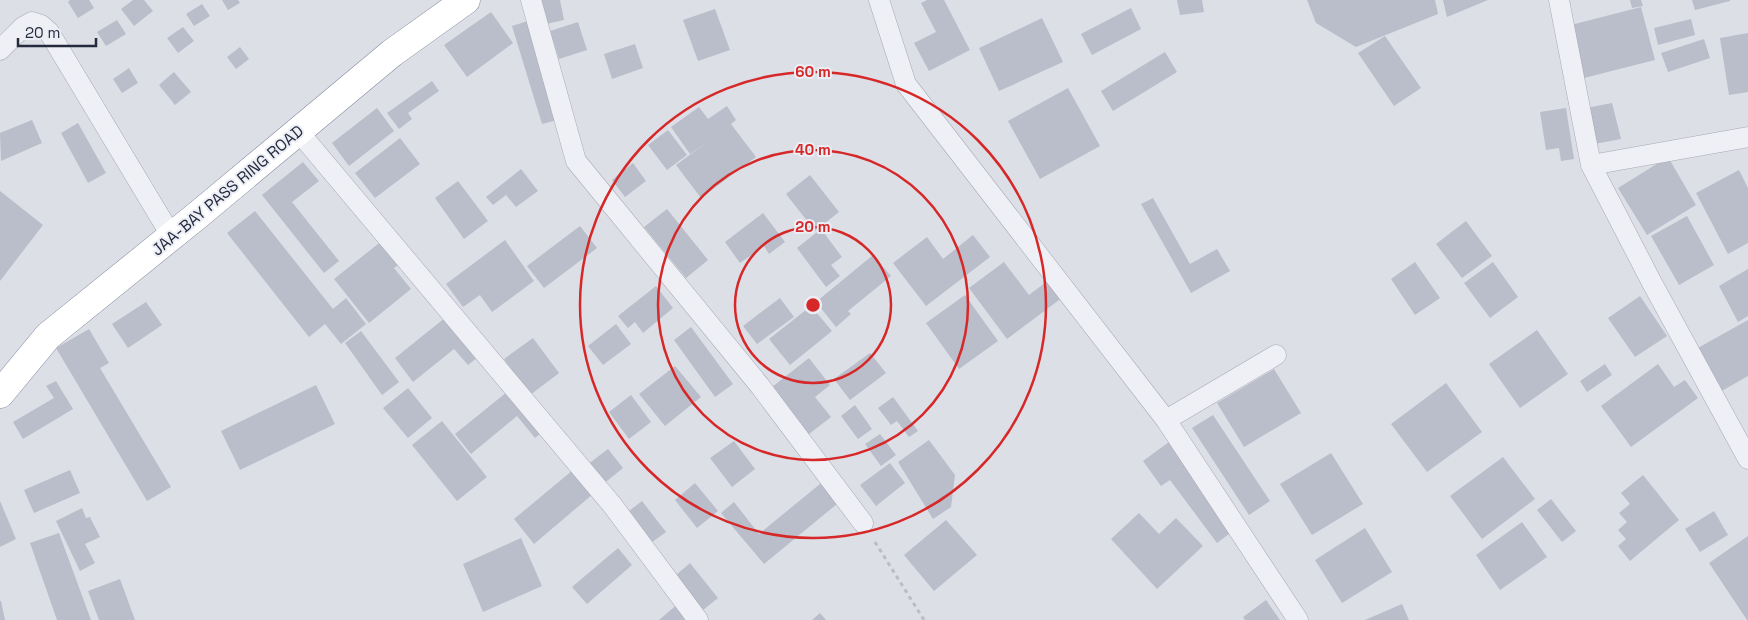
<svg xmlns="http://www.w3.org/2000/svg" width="1748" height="620" font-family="'Space Grotesk',sans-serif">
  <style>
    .building { fill: #babdca }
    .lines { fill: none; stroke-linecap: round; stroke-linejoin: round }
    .street-casing { stroke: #a6a9b4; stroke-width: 21 }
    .highway-casing { stroke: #84899e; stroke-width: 29 }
    .path { stroke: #bbbdc5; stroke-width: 3; stroke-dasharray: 4 4; stroke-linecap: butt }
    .street { stroke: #eff0f5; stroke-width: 20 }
    .highway { stroke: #fff; stroke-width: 28 }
    .ring { fill: none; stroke: #d62828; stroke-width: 2.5 }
    .labels { text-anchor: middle; stroke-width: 4; stroke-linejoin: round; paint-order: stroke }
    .street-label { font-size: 16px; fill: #262a3e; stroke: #eceef5 }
    .centre { fill: #d62828; stroke: #eceef5; stroke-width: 2.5 }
    .ring-label { font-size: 15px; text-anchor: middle; font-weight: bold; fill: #d62828; stroke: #eceef5; stroke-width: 4; stroke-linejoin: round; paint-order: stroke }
  </style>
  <rect width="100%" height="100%" fill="#dddfe7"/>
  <path class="building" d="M70,0H89L94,8L78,18L68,2Z
    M133,0H144L153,11L134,26L121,9Z
    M222,0H238L240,3L228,10Z
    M541,0H560L564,20L546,24Z
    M927,0H944L970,50L929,71L914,43L936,32L921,3Z
    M1177,0H1202L1204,12L1180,15Z
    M1307,0H1435L1438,14L1356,47L1316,23Z
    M1443,0H1488L1447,17Z
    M1630,0H1641L1643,6L1632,8Z
    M1692,0H1730V1L1695,10Z
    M202,4L210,16L194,26L186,14Z
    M1641,7L1655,60L1584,78L1571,25Z
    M1131,8L1141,29L1092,55L1081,34Z
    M715,9L730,50L698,61L683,20Z
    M491,12L513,43L467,77L444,45Z
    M1042,18L1063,62L999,91L979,48Z
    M1691,19L1695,35L1658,45L1654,28Z
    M117,20L126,34L106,46L97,32Z
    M531,20L561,119L542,124L512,26Z
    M578,22L587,50L559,59L550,31Z
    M183,27L194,41L178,53L167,38Z
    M1748,33V92L1729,95L1720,38Z
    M1385,36L1421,88L1394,106L1358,53Z
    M1704,39L1710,58L1668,72L1661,53Z
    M635,44L643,68L612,79L604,54Z
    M240,47L249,59L236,69L227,57Z
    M1165,52L1177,72L1113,111L1101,91Z
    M129,68L138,83L122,93L113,79Z
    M174,72L191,92L175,105L159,85Z
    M432,81L439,91L408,113L412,119L399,129L387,113Z
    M1068,88L1100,146L1040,179L1008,121Z
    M1612,103L1621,139L1594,144L1586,108Z
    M727,106L736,120L731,124L756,157L701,198L676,165L711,139L690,154L671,127L699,107L708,119Z
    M377,108L394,131L349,166L332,143Z
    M1566,108L1574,159L1561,161L1559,148L1546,150L1540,112Z
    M32,120L42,143L1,161L0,133Z
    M78,123L106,173L88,183L61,133Z
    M668,130L687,155L667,170L648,145Z
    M400,138L420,164L375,198L355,173Z
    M1668,157L1696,205L1647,235L1618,188Z
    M303,162L319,181L292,202L339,261L324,273L262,195Z
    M633,163L646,181L625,197L612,180Z
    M521,169L538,191L516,207L506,195L493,205L486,197Z
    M1739,170L1748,188V243L1728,254L1696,193Z
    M810,175L839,212L815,231L786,194Z
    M458,181L488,221L464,239L435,198Z
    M0,191L43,225L0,281Z
    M1153,198L1190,264L1217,249L1230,271L1191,293L1141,204Z
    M667,209L708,260L686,278L644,227Z
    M255,211L333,309L346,298L366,324L341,344L325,324L309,337L227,233Z
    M763,213L785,242L769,254L764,246L740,263L725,242Z
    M1687,216L1714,265L1679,285L1651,236Z
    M1466,221L1492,256L1462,278L1436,244Z
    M580,226L597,248L544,288L527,266Z
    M821,229L842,257L831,265L840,276L826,287L797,248Z
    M973,235L990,257L926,306L893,263L927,237L943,259Z
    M383,240L401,263L394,268L411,289L369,323L334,279Z
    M505,240L534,281L492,312L480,295L463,307L446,284Z
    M873,255L891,276L848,311L851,314L836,327L816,302Z
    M1004,262L1029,295L1054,276L1067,294L1007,339L969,288Z
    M1415,262L1440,298L1415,315L1391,279Z
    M1493,262L1518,297L1490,318L1464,283Z
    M1748,269V316L1738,322L1719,286Z
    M656,286L673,308L643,333L635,322L628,328L618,316Z
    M965,295L998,341L959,369L926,323Z
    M1640,296L1667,336L1635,357L1608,318Z
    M780,298L794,317L757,344L743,326Z
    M146,302L162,325L128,348L112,324Z
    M811,306L832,331L790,365L769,339Z
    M451,313L483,353L468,365L454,349L413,382L395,358Z
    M1748,320V376L1720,392L1696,349Z
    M616,324L631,344L603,365L588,346Z
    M691,327L733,384L715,397L674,340Z
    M89,329L109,363L100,368L171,487L147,501L56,348Z
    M1537,330L1568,374L1520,408L1489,364Z
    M361,331L399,382L382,395L345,343Z
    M533,338L559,373L530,395L504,359Z
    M870,353L886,373L850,400L834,379Z
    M809,358L830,385L815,397L831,417L809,434L772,387Z
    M1605,364L1612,375L1587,392L1580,381Z
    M1658,364L1674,387L1685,380L1698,398L1631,447L1601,406Z
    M675,366L701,397L665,426L639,394Z
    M1274,369L1301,413L1244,447L1217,403Z
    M56,381L73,409L23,439L13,422L54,398L46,386Z
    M1446,383L1482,432L1427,472L1391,424Z
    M316,385L335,424L240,470L221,431Z
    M513,387L546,429L535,438L517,416L471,454L455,434Z
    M408,388L432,418L408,438L383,408Z
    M631,395L651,422L629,439L609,412Z
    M893,397L918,431L909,437L897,421L891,425L878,408Z
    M855,405L872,429L858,439L841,416Z
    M1213,415L1270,501L1249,515L1192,428Z
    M442,421L487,477L457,501L412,445Z
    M880,434L896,455L881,466L865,444Z
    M929,440L955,475L951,507L933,519L898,462Z
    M734,441L755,469L732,487L710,458Z
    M1169,442L1233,531L1217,543L1170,480L1161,486L1143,461Z
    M608,449L623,468L602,485L587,465Z
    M1331,453L1363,504L1312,535L1280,484Z
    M1503,457L1535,499L1482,539L1450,496Z
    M890,463L905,483L876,506L860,485Z
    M70,470L80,493L34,513L24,490Z
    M573,470L593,494L534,544L514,519Z
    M1643,475L1679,520L1630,561L1618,546L1626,539L1618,530L1627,522L1619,513L1630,504L1621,493Z
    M826,479L843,499L764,564L721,513L734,502L759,534Z
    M695,483L718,511L697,528L675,500Z
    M1551,499L1576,531L1562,542L1537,510Z
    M0,501L16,539L0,547Z
    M642,501L666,532L648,545L624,515Z
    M82,508L86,518L90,517L100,537L85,544L95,563L80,571L56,521Z
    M1714,511L1728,535L1700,552L1685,529Z
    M1139,513L1159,534L1176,518L1203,546L1157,589L1111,539Z
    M946,520L977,555L934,591L904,555Z
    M1522,522L1547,557L1500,590L1476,555Z
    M1365,528L1392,572L1342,603L1315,560Z
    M59,533L91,620H57L30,543Z
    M1748,536V620H1747L1709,563Z
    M521,538L542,586L483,612L463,564Z
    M618,548L632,565L587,604L572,587Z
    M690,563L718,598L703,610L676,575Z
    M120,579L135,620H99L88,591Z
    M1266,600L1280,620H1245L1243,617Z
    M0,601H1L5,620H0Z
    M680,602L695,620H659Z
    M1402,604L1409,620H1365Z
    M820,613L826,620H812Z"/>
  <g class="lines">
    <defs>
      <path id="street" d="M531,0L576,161L760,386L863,523
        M879,0L906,84L1166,420L1298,620
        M1559,0L1591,165L1651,281L1748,459
        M0,50L23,27L32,22L41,25L49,32L172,237
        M298,131L613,506L698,620
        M1591,165L1748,137
        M1166,420L1276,355"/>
      <path id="highway" d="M0,394L48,336L199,214L392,53L466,0"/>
    </defs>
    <use href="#street" class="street-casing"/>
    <use href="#highway" class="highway-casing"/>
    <path class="path" d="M875,542L924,620"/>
    <use href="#street" class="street"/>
    <use href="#highway" class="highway"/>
  </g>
  <g class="ring">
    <circle cx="813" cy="305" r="78"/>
    <circle cx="813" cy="305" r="155"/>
    <circle cx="813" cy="305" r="233"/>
  </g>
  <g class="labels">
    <g class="street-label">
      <text transform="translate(227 190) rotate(-40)" y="6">JAA-BAY PASS RING ROAD</text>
    </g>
  </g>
  <circle cx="813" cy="305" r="8" class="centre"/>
  <g class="ring-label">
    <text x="813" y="77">60 m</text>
    <text x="813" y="155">40 m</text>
    <text x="813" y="232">20 m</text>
  </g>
  <path d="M18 38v8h78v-8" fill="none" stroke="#262a3e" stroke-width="2.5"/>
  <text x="25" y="38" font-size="15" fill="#262a3e" stroke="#eceef5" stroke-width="4" paint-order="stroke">20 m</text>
</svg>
